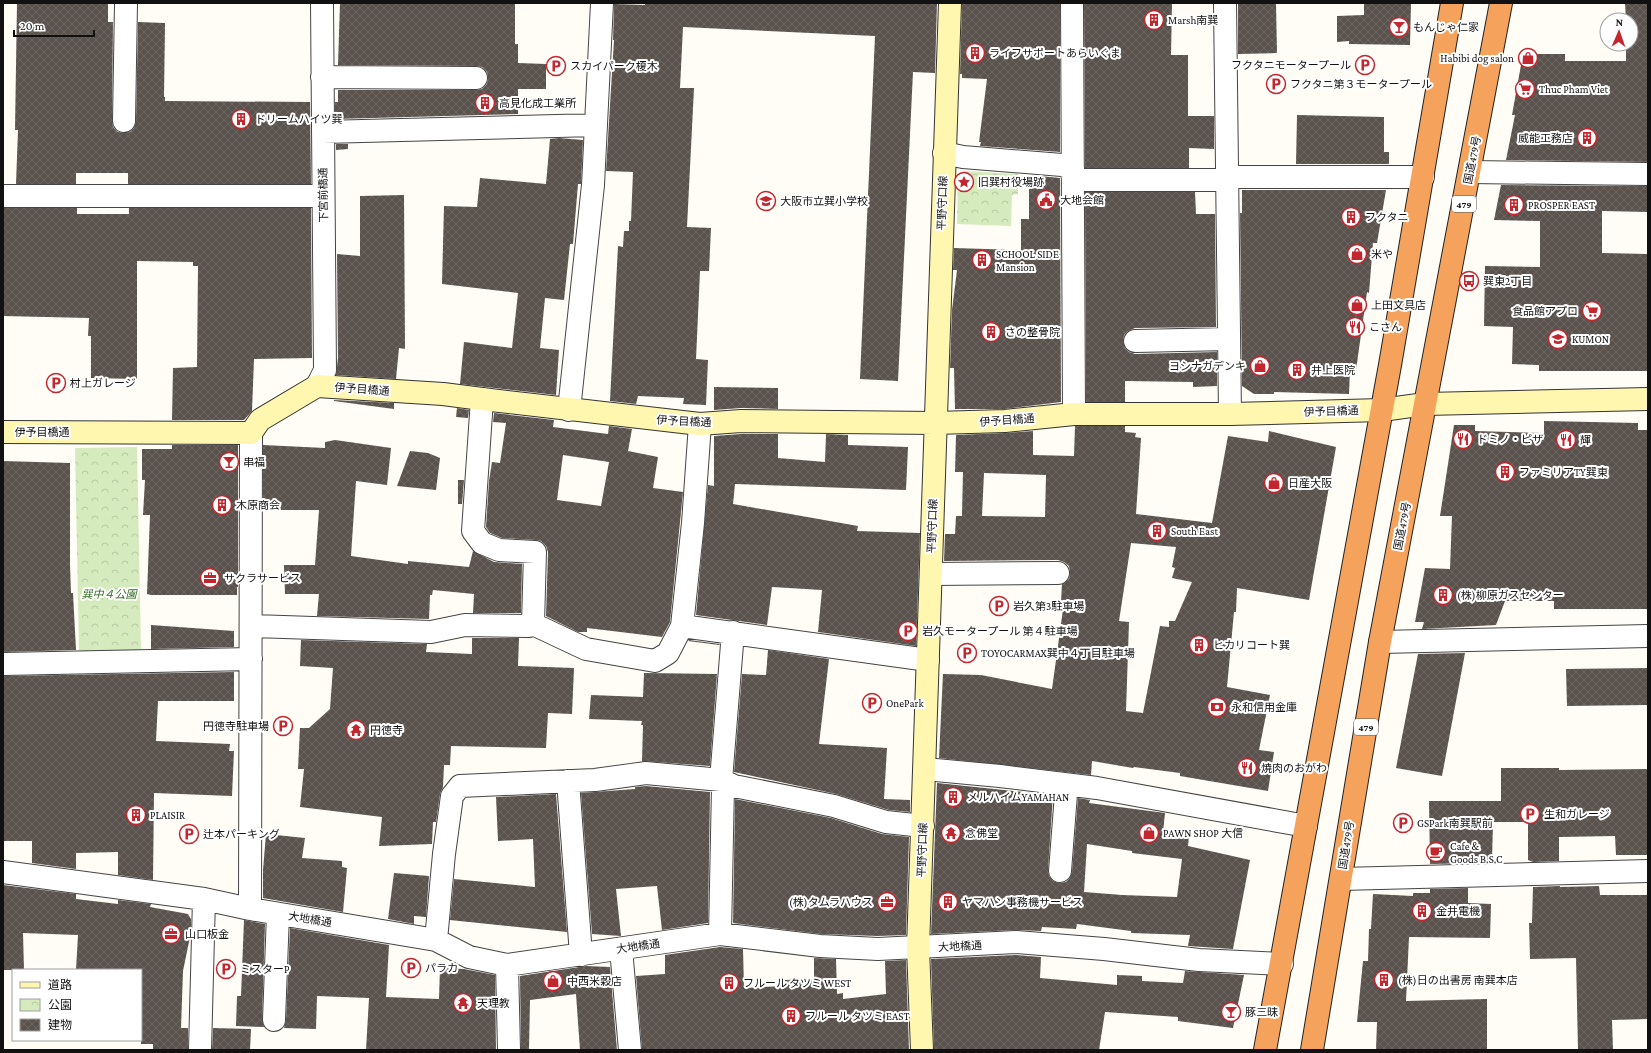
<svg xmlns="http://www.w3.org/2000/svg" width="1651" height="1053" font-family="'Crimson Pro','Noto Sans JP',serif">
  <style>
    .park { fill: url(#park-crowns) }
    .building { fill: url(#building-cross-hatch); fill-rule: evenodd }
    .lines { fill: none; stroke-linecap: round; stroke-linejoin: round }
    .street-casing { stroke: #444; stroke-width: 24 }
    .secondary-casing { stroke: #333; stroke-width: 24 }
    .highway-casing { stroke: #222; stroke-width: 24 }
    .street { stroke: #fff; stroke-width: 22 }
    .secondary { stroke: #fff6b0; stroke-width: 22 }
    .highway { stroke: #f5a25d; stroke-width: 22 }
    .labels { text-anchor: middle; stroke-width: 4; stroke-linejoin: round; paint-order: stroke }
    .shield { fill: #fff; stroke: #585858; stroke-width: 1 }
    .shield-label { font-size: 10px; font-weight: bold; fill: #111 }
    .poi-label { font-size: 11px; fill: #111; stroke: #fff; text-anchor: start }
    .street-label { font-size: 11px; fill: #111; stroke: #fff }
    .park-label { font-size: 11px; font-style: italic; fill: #2f6b1f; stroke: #fff }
  </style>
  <defs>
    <pattern id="park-crowns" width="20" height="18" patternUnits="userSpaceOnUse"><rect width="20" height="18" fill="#d5ebbd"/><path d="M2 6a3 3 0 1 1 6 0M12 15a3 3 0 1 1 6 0" fill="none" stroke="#b6c8a1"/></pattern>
    <pattern id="building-cross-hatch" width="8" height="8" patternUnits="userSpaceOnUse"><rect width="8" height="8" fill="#5a524d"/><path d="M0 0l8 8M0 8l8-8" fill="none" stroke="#6d6662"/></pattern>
  </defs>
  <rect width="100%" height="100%" fill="#fffdf5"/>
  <path class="park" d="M964,171L1018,174V194L1012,195L1011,226L957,224L958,176Z
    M137,447L141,651L79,652L75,448Z"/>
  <path class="building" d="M17,3H108V22H113L112,121L113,127L118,132L124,133L130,132L134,128L136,122L138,22L165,23L164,97H165V101L310,102L311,184H128V173H76V184H16L18,130H15Z
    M340,3H515V44H518V63L546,64V89H518V114L335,119V102H338V90H476L482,89L487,84L488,78L487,72L482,67L476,66L338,65Z
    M645,3H937L935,73L913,72L898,381L860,379L875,36L683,27L680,88H694L687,227L711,228L709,271H700L696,359L708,360L706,405L683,404L684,398L638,396L636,404L610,401L618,246L623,247L624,231H629V221H631L633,172L606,171L614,40H613L614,4L645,5Z
    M962,3H1060V152L980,146L981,142H979L987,79L962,78V74H960Z
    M1084,3H1172L1171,55H1188V116H1214V149L1189,148V168H1085Z
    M1238,3H1276L1277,53L1238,54Z
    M1364,3H1411L1410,45L1349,44V41L1337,42V16L1364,15Z
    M1625,3H1648V162L1506,160L1515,115H1512L1523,54H1565V61H1626V44H1631V20H1626Z
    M1297,115L1384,117V152H1389V164H1296Z
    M559,138L583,140L581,184H578L573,244H570L564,300L545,298L540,348L559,350L556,395L460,384L464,342L512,348L518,293L442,284L444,206L477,207L480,178L546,184L550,139Z
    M336,144H348V149L336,150Z
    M1029,175L1060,178L1061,402L1004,409H955L954,368H950L952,310L957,270H953L954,248L1021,250V219H1029Z
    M1501,185L1648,186V212L1602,211V253L1648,254V371H1539V365L1512,364L1513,327L1484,326L1485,266L1540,267V221L1494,220Z
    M1242,190H1386L1377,243H1373L1369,293L1367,292L1356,370L1350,369L1349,394L1274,392V394H1254L1242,386L1240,213H1242Z
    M1085,192H1195L1196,214H1215L1216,327L1135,328L1128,331L1124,335L1123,341L1125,348L1129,352L1135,354L1217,352V386L1193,387V382L1125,381V402H1086Z
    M404,195L405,349L399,348L396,379L336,375L338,358L337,254L360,256V196Z
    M3,208H77V214H129V208H311L312,358L254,359L252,411L244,420H172L173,368L197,367L198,266H193V262L137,261V379L91,378V336H88L89,318L3,316Z
    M714,387L778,388V409L741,408L714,410Z
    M334,400L394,403V409L334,401Z
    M457,408L469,410L468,418L456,417Z
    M494,413L554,420L553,427L608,434L609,426L632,429L628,451L658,457L653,488L683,492L670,622L662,637L587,628V632H578L546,616L548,552L546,546L541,541L536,540L502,538L490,533L486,527L489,481L492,462L500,463L506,423L493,422ZM563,455L609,462L601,506L557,500Z
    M1544,421L1638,423V430H1648V609H1554V601H1505L1496,625L1422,629L1424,622H1415L1425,568L1450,569L1452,516H1440L1454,425H1475V431L1544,433Z
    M1075,426H1125V432L1136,433L1135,437L1141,438L1136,514L1212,523L1228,436L1268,442L1269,431L1336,447L1309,600L1237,588L1236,612H1234L1227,687L1270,695L1259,750L1274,752L1268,791L1180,776V773L1134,767L1133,768L1092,761L1091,775L939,758L943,674L981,675L1052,689L1064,602H1061L1062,584L1069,579L1070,573L1069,566L1064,562L1058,560L944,561L945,534H955L956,516H962L963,472H955L956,435L1005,433L1033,431V455L1074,456ZM984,473L1046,475L1045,517L982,516ZM1131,543L1176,547L1172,567L1175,568L1172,578L1192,582L1175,621H1169V627L1160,626L1143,713L1126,711L1129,622L1119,621Z
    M741,434H778V458L825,462L826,434L848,435V445L908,447L906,490L735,484L733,504L858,526L857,531L920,533L916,646L818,632L822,590L772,587L767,625L696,615L708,485L714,486V436Z
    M335,440L391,448L387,485L356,481L351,556L408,564V561L469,567L473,551L494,562L522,564L521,613H473L474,594L433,590L432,595H430L429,619L317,616L319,594H285L284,565H315L319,510H263V445L325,448V442Z
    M172,445H238V587H237V595H151L147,594L150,515H143L145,480H142V449H172Z
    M410,451L428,453L440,458L436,490L397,486Z
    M3,461L70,463V565L71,593H73L76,650L3,652Z
    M458,480H464L462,504H458Z
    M151,625L234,631V647L151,649Z
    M472,638H519L518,666L574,668L572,714L548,713L546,748L451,746L450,765H444L443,787L440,794L436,822H433L432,844L379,846L382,817L300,807L304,769H298L300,728H309L330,709L333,668L300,666L301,640L427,644L426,652L472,654Z
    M689,640L720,644L719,645L688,641Z
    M768,650L829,659L819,744L887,748L884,799L910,800V812L889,810L836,794L734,772L742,674L766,675Z
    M1465,653L1442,776L1396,768L1418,654Z
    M1648,668V705L1567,706L1566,669Z
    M234,672V701H158L156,741L230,744L229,751H234L232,796L154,793L153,880L118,875V852L76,853V869L32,863V841H3V676Z
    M644,673L717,674L710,766L642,761L643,725H641L642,721L589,719L591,695L643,697Z
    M1501,768H1559V770L1648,769V855H1616L1615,836L1559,837V861L1533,862L1528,860V822H1493L1492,861H1482V863L1430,864L1429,801H1501Z
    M937,783L1053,795L1048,870L1049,876L1053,881L1059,883L1066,882L1070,878L1072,872L1078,798L1090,800L1089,803L1165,813L1163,832L1189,836L1188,846L1250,860L1233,949L1188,946L1190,935L1131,933V931L1077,924L1076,929L1042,927L1041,931L1015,930L931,934ZM1087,844L1132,851V853L1182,859L1177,897L1122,895L1084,892Z
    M646,786L710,792L708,923L662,930L657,886L616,889L621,936L592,934L581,793L635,789V787Z
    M556,794L567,932L450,920L454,879L535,887L533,839L498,841L496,797Z
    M735,799L831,818L882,834L909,837L906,935L878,936L821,934L733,923Z
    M266,834L305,838L302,858L342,861V867L347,868L343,912L263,898V870Z
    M394,873L429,876L426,917L414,916V924L388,919Z
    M3,885L76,894V899L118,904V900L151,904L150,907L188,914L191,919V932L183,971L181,1028H188V1050H153V1044H141V970H76L78,935L23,933L24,970H3Z
    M1560,886V887L1599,886L1600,895H1648V1019L1612,1020L1613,1050H1578L1576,958L1530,959L1529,923H1532L1533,887Z
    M1468,888V903L1491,904L1490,938L1409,937L1406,1001L1487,999V1050H1376L1377,1022H1357L1363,961H1368L1369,929H1371L1373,894L1413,896V893H1430V889Z
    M244,920L265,924L262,1020L264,1027L236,1026L237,996H241Z
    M290,928L389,945L386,997L439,999L440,968L464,969L495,975L496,1050H366L369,998L317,996L316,1029L284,1028L286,1020Z
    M720,947L743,949L744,988L785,986V980L814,979V958L836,959L837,994L843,993V999L886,994L885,961L906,960L909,1050H642L636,976L665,974V955Z
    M1016,955L1041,957L1040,978L1117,985V975L1142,976V981L1183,983L1185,971L1244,975L1233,1028L1178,1021V1017L1105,1012L1099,1050H934L931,959Z
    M586,966L610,967L617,1050H580L576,994L530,1000L529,1050H521L520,976Z
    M213,1028L251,1029L250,1050H212Z"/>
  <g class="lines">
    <defs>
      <path id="street" d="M1072,3L1074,414
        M1225,3L1230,414
        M322,77L476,78
        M124,121L126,3
        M323,132L596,125
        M944,153L963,157L1062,165L1073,169
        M1470,172L1648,174
        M1227,177H1423
        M1073,180H1227
        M3,196H323
        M1135,341L1229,339
        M317,386L325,370L322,3
        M482,399L473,531L482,543L499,550L535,552L533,624
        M569,410L593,185L602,3
        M931,574L1058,573
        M252,626L431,632L465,625L529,626L533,624L586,649L655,661L668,653L682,626L693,523L700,424
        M682,626L928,660
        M1380,642L1648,636
        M3,664L251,659
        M925,769L1000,776L1097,788L1306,826
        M568,781L581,955
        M1060,871L1066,794L1071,785
        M3,872L204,899L250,909L436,940L469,957L507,965L720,934L820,946L878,949L1016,942L1104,949L1199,960L1282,964
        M1341,879L1648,871
        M250,909L251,433
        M720,934L723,786L721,780L733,632
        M436,940L444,854L452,796L460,786L595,780L646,773L721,780L734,786L834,806L886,822L923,826
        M621,949L630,1050
        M507,965L509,1050
        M274,1020L278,914
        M200,1050L204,899"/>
      <path id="secondary" d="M3,432L251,433L260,420L317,386L443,394L482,399L700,424L741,421L935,423L1005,421L1074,414H1230L1382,410L1425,404L1648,399
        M922,1050L918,948L950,3"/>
      <path id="highway" d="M1265,1050L1390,365L1452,3
        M1312,1050L1380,642L1501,3"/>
    </defs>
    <use href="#street" class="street-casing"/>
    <use href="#secondary" class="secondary-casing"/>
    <use href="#highway" class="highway-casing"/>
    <use href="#street" class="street"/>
    <use href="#secondary" class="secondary"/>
    <use href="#highway" class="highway"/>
  </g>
  <defs>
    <symbol id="building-ring" viewBox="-11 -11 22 22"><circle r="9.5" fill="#fff" stroke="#c4262e" stroke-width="1.5"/><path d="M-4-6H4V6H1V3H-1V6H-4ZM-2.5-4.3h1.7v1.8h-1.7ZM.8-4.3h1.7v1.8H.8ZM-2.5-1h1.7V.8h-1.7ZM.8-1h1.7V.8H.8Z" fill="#c4262e"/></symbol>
    <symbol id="bar-ring" viewBox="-11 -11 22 22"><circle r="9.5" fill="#fff" stroke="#c4262e" stroke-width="1.5"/><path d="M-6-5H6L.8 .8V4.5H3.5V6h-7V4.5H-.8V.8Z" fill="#c4262e"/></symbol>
    <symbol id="shop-ring" viewBox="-11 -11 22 22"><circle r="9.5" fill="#fff" stroke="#c4262e" stroke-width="1.5"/><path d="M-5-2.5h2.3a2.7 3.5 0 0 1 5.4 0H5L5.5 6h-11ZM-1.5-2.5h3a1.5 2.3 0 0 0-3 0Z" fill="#c4262e"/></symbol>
    <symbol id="parking-ring" viewBox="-11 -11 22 22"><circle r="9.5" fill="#fff" stroke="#c4262e" stroke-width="1.5"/><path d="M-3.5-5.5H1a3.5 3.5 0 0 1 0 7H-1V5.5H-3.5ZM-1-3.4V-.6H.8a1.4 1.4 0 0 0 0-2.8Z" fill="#c4262e"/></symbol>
    <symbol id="supermarket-ring" viewBox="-11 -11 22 22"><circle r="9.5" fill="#fff" stroke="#c4262e" stroke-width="1.5"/><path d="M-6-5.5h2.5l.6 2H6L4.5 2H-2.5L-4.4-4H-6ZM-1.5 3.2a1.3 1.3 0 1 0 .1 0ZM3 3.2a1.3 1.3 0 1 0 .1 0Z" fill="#c4262e"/></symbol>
    <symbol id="sight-ring" viewBox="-11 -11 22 22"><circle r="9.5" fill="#fff" stroke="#c4262e" stroke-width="1.5"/><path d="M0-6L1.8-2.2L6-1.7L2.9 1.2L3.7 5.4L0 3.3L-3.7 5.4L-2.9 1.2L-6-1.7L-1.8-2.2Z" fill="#c4262e"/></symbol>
    <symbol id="civic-ring" viewBox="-11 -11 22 22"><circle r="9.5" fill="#fff" stroke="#c4262e" stroke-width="1.5"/><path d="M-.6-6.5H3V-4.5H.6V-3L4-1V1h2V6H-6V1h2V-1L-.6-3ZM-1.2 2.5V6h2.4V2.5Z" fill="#c4262e"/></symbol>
    <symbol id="school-ring" viewBox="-11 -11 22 22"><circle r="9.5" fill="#fff" stroke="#c4262e" stroke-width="1.5"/><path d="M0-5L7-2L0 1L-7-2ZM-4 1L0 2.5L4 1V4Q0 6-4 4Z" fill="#c4262e"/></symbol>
    <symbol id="bus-ring" viewBox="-11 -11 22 22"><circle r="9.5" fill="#fff" stroke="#c4262e" stroke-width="1.5"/><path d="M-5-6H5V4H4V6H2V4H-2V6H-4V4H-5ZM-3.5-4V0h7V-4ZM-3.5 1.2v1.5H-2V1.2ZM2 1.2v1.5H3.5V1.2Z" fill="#c4262e"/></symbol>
    <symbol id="restaurant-ring" viewBox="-11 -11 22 22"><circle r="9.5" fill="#fff" stroke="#c4262e" stroke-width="1.5"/><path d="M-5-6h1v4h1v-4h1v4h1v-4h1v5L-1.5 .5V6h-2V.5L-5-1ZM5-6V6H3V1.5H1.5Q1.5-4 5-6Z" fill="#c4262e"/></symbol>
    <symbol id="office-ring" viewBox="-11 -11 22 22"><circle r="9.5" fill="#fff" stroke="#c4262e" stroke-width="1.5"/><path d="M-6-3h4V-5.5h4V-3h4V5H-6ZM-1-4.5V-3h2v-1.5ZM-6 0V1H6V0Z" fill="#c4262e"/></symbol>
    <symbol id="bank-ring" viewBox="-11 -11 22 22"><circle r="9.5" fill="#fff" stroke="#c4262e" stroke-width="1.5"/><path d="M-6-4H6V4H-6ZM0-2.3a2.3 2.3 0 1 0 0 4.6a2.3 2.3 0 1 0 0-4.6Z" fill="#c4262e"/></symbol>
    <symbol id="temple-ring" viewBox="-11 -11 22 22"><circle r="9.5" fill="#fff" stroke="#c4262e" stroke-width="1.5"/><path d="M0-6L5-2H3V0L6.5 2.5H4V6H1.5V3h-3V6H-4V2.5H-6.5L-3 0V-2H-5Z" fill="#c4262e"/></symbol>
    <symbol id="cafe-ring" viewBox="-11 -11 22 22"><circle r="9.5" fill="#fff" stroke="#c4262e" stroke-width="1.5"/><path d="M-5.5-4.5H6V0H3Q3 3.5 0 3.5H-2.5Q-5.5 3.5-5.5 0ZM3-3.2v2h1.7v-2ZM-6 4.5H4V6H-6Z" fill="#c4262e"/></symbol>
  </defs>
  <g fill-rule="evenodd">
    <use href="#building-ring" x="1143" y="9" width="22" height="22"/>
    <use href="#bar-ring" x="1388" y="16" width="22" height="22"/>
    <use href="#building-ring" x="964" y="42" width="22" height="22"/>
    <use href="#shop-ring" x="1517" y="47" width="22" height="22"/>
    <use href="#parking-ring" x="1354" y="54" width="22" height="22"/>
    <use href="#parking-ring" x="545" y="55" width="22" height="22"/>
    <use href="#parking-ring" x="1265" y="73" width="22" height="22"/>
    <use href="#supermarket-ring" x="1514" y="78" width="22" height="22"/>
    <use href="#building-ring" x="474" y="92" width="22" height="22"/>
    <use href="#building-ring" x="230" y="108" width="22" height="22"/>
    <use href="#building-ring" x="1576" y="127" width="22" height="22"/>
    <use href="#sight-ring" x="953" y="171" width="22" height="22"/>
    <use href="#civic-ring" x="1035" y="189" width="22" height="22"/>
    <use href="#school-ring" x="755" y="190" width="22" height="22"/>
    <use href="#building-ring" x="1503" y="194" width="22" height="22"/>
    <use href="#building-ring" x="1340" y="206" width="22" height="22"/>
    <use href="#shop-ring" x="1346" y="243" width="22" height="22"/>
    <use href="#building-ring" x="971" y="249" width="22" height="22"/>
    <use href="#bus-ring" x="1458" y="270" width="22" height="22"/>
    <use href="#shop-ring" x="1346" y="294" width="22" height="22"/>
    <use href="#supermarket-ring" x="1581" y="300" width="22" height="22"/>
    <use href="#restaurant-ring" x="1344" y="316" width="22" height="22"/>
    <use href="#building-ring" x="980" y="321" width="22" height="22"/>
    <use href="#school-ring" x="1547" y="328" width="22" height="22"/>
    <use href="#shop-ring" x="1249" y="355" width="22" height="22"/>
    <use href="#building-ring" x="1286" y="359" width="22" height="22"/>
    <use href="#parking-ring" x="45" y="372" width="22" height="22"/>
    <use href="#restaurant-ring" x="1452" y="428" width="22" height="22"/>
    <use href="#restaurant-ring" x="1555" y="429" width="22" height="22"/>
    <use href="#bar-ring" x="218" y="451" width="22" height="22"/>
    <use href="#building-ring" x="1494" y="461" width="22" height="22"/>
    <use href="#shop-ring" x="1263" y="472" width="22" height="22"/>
    <use href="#building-ring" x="211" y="494" width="22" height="22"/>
    <use href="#building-ring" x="1146" y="520" width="22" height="22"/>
    <use href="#office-ring" x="199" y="567" width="22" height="22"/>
    <use href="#building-ring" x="1432" y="584" width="22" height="22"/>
    <use href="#parking-ring" x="988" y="595" width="22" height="22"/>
    <use href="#parking-ring" x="897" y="620" width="22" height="22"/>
    <use href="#building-ring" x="1188" y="634" width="22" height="22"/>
    <use href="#parking-ring" x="956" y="642" width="22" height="22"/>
    <use href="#parking-ring" x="861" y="692" width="22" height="22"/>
    <use href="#bank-ring" x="1206" y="696" width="22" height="22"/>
    <use href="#parking-ring" x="272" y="715" width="22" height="22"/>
    <use href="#temple-ring" x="345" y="719" width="22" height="22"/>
    <use href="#restaurant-ring" x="1236" y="757" width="22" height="22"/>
    <use href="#building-ring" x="942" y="786" width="22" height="22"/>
    <use href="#parking-ring" x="1519" y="803" width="22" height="22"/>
    <use href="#building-ring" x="125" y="804" width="22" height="22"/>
    <use href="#parking-ring" x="1392" y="812" width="22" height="22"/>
    <use href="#temple-ring" x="940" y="822" width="22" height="22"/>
    <use href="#shop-ring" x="1138" y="822" width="22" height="22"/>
    <use href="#parking-ring" x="178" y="823" width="22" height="22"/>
    <use href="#cafe-ring" x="1425" y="841" width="22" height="22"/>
    <use href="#office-ring" x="876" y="891" width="22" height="22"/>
    <use href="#building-ring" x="937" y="891" width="22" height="22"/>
    <use href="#building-ring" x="1411" y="900" width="22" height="22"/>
    <use href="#office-ring" x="160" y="923" width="22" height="22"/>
    <use href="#parking-ring" x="400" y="957" width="22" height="22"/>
    <use href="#parking-ring" x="215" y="958" width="22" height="22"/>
    <use href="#building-ring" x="1373" y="969" width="22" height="22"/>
    <use href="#shop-ring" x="542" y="970" width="22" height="22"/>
    <use href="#building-ring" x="718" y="972" width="22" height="22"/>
    <use href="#temple-ring" x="452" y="992" width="22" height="22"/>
    <use href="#bar-ring" x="1220" y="1001" width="22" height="22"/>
    <use href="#building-ring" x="780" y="1005" width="22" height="22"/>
  </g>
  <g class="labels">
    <g class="shield">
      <rect x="1452" y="196" width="24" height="16" rx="3"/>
      <rect x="1354" y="719" width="24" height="16" rx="3"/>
    </g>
    <g class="shield-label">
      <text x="1464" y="208">479</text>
      <text x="1366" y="731">479</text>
    </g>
    <g class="poi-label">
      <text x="1168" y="24">Marsh南巽</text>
      <text x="1413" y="31">もんじゃ仁家</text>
      <text x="989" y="57">ライフサポートあらいぐま</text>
      <text x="1514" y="62" text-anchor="end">Habibi dog salon</text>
      <text x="1351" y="69" text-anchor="end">フクタニモータープール</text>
      <text x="570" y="70">スカイパーク榎木</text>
      <text x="1290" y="88">フクタニ第３モータープール</text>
      <text x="1539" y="93">Thuc Pham Viet</text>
      <text x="499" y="107">高見化成工業所</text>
      <text x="255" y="123">ドリームハイツ巽</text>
      <text x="1573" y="142" text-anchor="end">威能工務店</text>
      <text x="978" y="186">旧巽村役場跡</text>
      <text x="1060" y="204">大地会館</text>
      <text x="780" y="205">大阪市立巽小学校</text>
      <text x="1528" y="209">PROSPER EAST</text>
      <text x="1365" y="221">フクタニ</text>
      <text x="996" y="258">SCHOOL SIDE<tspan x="996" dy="13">Mansion</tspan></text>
      <text x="1371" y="258">米や</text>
      <text x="1483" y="285">巽東2丁目</text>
      <text x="1371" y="309">上田文具店</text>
      <text x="1578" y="315" text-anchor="end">食品館アプロ</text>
      <text x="1369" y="331">こさん</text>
      <text x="1005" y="336">さの整骨院</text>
      <text x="1572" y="343">KUMON</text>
      <text x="1246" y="370" text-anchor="end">ヨシナガデンキ</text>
      <text x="1311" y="374">井上医院</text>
      <text x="70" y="387">村上ガレージ</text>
      <text x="1477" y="443">ドミノ・ピザ</text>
      <text x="1580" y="444">輝</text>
      <text x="243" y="466">串福</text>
      <text x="1519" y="476">ファミリアTY巽東</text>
      <text x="1288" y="487">日産大阪</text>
      <text x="236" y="509">木原商会</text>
      <text x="1171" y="535">South East</text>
      <text x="224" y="582">サクラサービス</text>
      <text x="1457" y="599">(株)柳原ガスセンター</text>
      <text x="1013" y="610">岩久第3駐車場</text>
      <text x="922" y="635">岩久モータープール 第４駐車場</text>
      <text x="1213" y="649">ヒカリコート巽</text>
      <text x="981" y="657">TOYOCARMAX巽中４丁目駐車場</text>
      <text x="886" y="707">OnePark</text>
      <text x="1231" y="711">永和信用金庫</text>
      <text x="269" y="730" text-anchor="end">円徳寺駐車場</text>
      <text x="370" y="734">円徳寺</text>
      <text x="1261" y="772">焼肉のおがわ</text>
      <text x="967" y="801">メルハイムYAMAHAN</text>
      <text x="1544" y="818">生和ガレージ</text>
      <text x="150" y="819">PLAISIR</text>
      <text x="1417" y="827">GSPark南巽駅前</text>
      <text x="965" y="837">念佛堂</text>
      <text x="1163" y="837">PAWN SHOP 大信</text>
      <text x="203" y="838">辻本パーキング</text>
      <text x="1450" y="850">Cafe &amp;<tspan x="1450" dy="13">Goods B.S.C</tspan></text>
      <text x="873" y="906" text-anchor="end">(株)タムラハウス</text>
      <text x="962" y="906">ヤマハン事務機サービス</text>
      <text x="1436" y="915">金井電機</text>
      <text x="185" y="938">山口板金</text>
      <text x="425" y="972">パラカ</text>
      <text x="240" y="973">ミスターP</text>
      <text x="1398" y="984">(株)日の出書房 南巽本店</text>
      <text x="567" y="985">中西米穀店</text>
      <text x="743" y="987">フルール タツミ WEST</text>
      <text x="477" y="1007">天理教</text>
      <text x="1245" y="1016">豚三昧</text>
      <text x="805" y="1020">フルール タツミ EAST</text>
    </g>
    <g class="street-label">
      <text transform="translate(1472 160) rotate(-79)" y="4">国道479号</text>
      <text transform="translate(323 195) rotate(-91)" y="4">下宮前橋通</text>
      <text transform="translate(942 203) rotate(-88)" y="4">平野守口線</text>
      <text transform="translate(362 389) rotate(4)" y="4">伊予目橋通</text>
      <text transform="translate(1331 411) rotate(-2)" y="4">伊予目橋通</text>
      <text transform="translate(1007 420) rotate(-4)" y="4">伊予目橋通</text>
      <text transform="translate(684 421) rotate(3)" y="4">伊予目橋通</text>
      <text x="42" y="436">伊予目橋通</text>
      <text transform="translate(932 526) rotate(-88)" y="4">平野守口線</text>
      <text transform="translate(1402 526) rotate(-79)" y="4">国道479号</text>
      <text transform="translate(1346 845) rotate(-81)" y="4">国道479号</text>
      <text transform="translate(922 850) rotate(-88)" y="4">平野守口線</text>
      <text transform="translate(310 919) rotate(9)" y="4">大地橋通</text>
      <text transform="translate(638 946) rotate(-8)" y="4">大地橋通</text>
      <text transform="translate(960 946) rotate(-3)" y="4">大地橋通</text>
    </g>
    <g class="park-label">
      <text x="109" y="598">巽中４公園</text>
    </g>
  </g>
  <rect width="1651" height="1053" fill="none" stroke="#111111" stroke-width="8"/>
  <rect x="12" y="969" width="130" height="72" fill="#ffffff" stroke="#a0a0a0"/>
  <rect x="20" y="982" width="20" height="6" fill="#fff6b0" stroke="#a0a0a0"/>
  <text x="48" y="989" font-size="12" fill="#111111">道路</text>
  <rect x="20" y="999" width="20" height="12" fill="url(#park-crowns)" stroke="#a0a0a0"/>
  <text x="48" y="1009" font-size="12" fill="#111111">公園</text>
  <rect x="20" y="1019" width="20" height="12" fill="url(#building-cross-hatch)" stroke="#a0a0a0"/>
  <text x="48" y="1029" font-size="12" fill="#111111">建物</text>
  <g transform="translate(1619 32) rotate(2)"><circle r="19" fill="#ffffff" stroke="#a0a0a0"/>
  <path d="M0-3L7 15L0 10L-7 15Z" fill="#c4262e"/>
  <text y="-6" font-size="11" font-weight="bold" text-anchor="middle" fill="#111111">N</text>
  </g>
  <path d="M14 30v6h80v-6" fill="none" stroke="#111111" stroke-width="2"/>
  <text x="20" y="30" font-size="12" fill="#111111" stroke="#ffffff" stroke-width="3" paint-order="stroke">20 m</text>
</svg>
